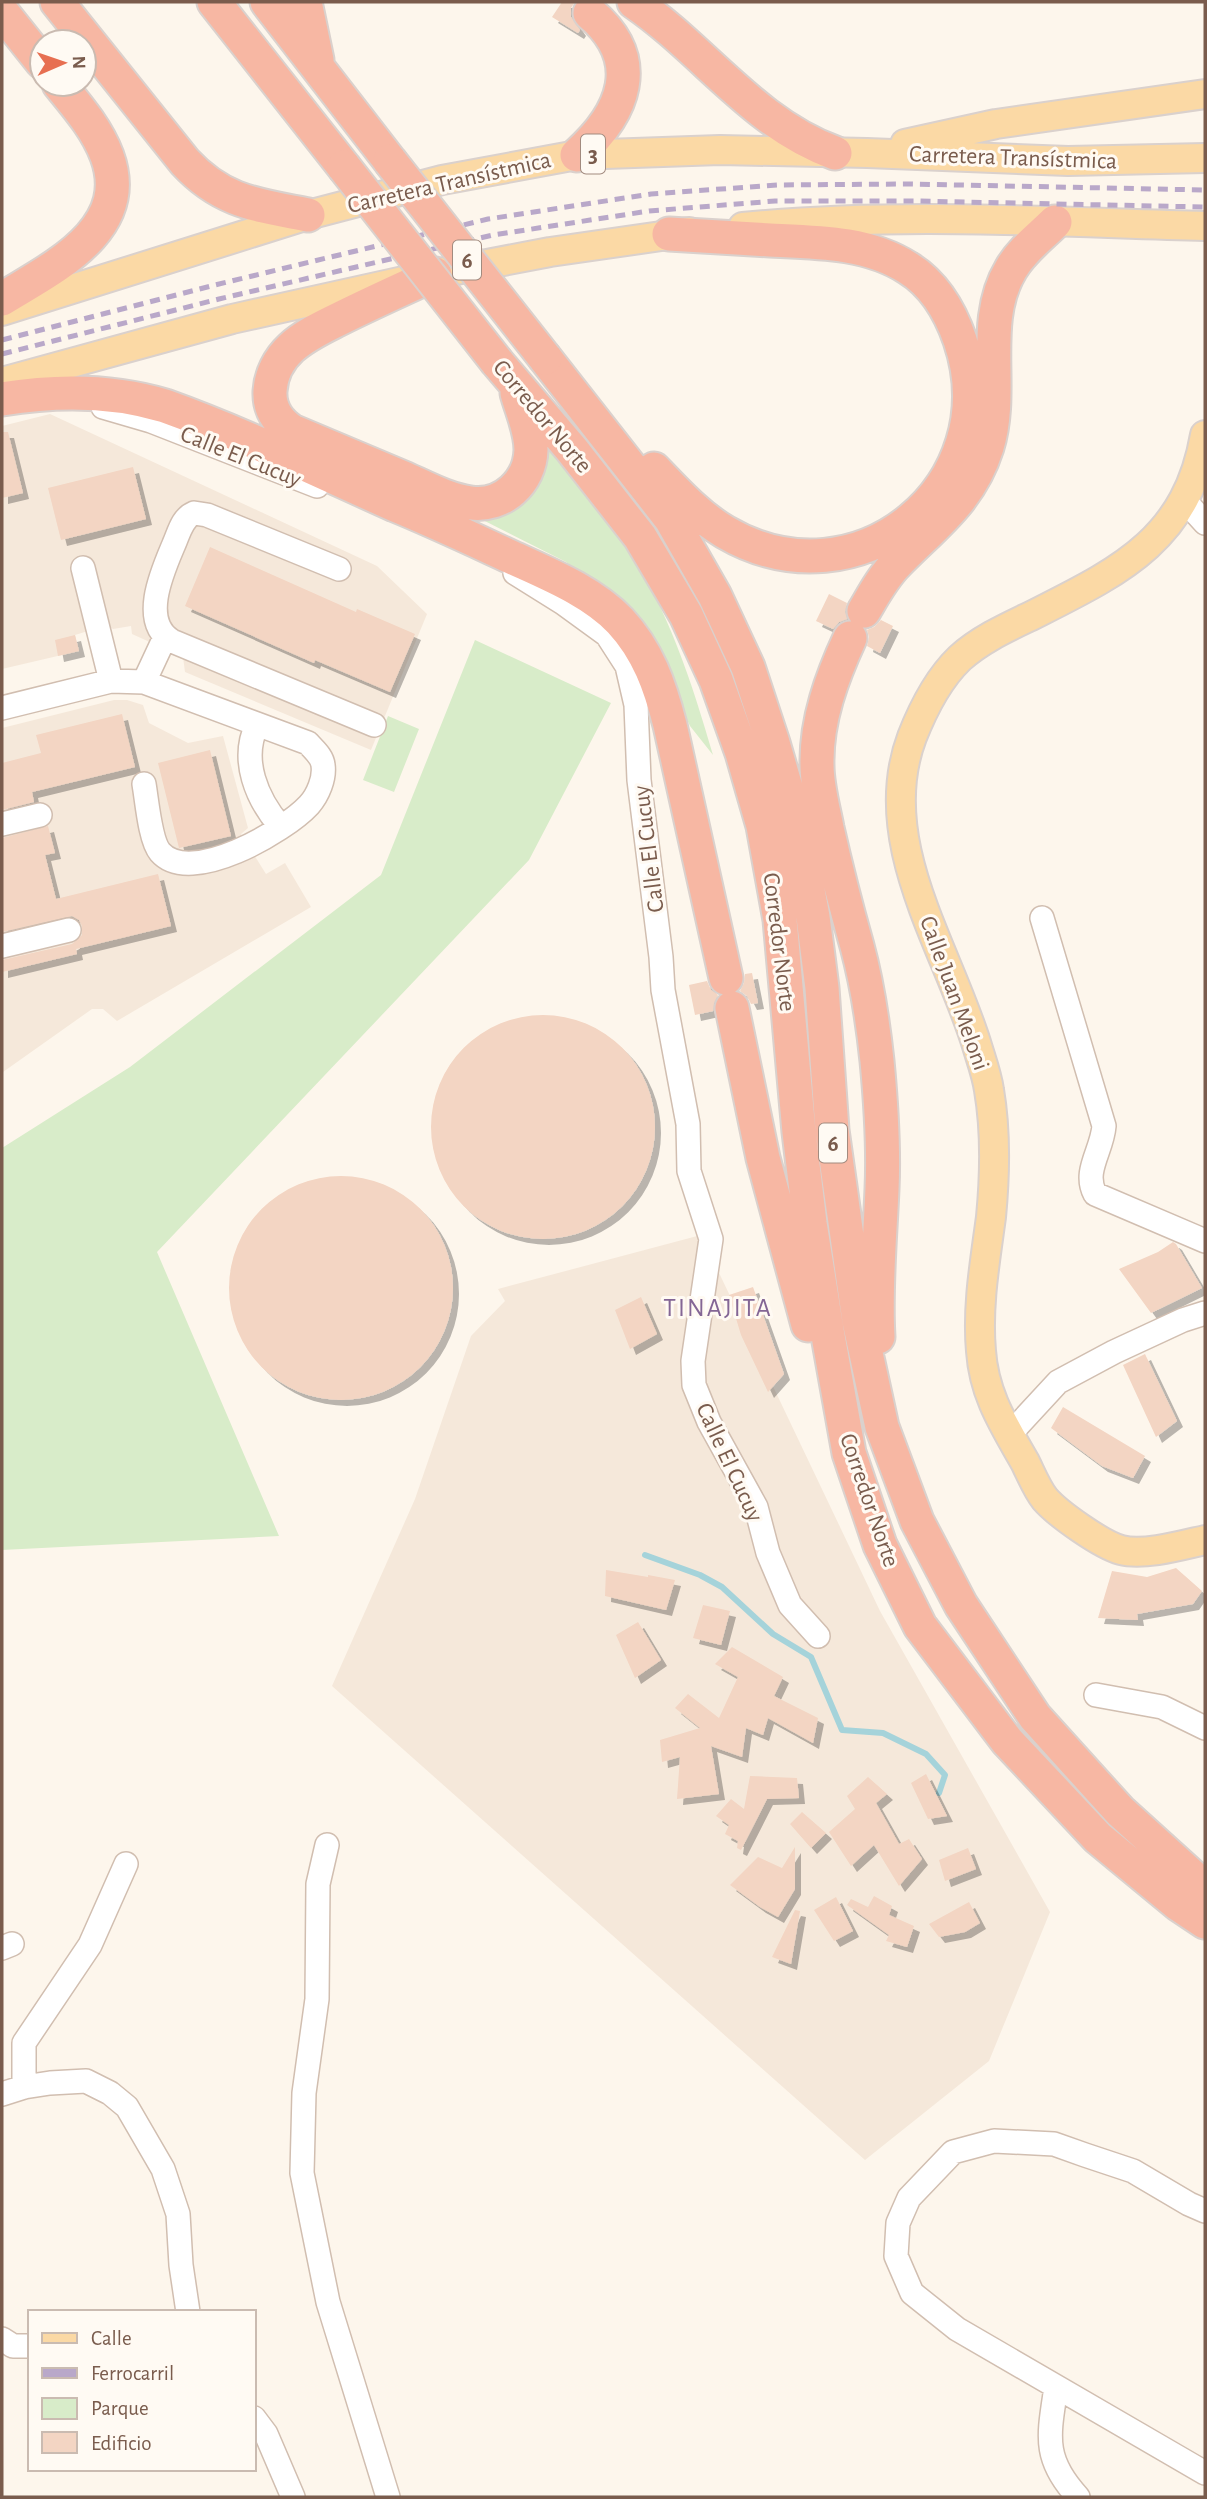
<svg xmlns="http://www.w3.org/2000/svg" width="1207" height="2499" font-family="'Alegreya Sans',sans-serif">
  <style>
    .residential { fill: #f5e8da }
    .green { fill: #d8ecc9 }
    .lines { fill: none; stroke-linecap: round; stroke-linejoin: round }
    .stream { stroke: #a5d3da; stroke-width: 6 }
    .building { fill: #f3d5c3; filter: url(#shadow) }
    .minor-casing { stroke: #d1beb0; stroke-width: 26 }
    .major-casing { stroke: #dad1cd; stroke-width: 32 }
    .highway-casing { stroke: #dad1cd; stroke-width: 37 }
    .minor { stroke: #fff; stroke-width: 23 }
    .major { stroke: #fbd9a5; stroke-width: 28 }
    .highway { stroke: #f7b7a3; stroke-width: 33 }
    .rail { stroke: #b9a8c9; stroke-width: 5; stroke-dasharray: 10 7; stroke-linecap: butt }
    .highway-bridge-casing { stroke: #dad1cd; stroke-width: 37; stroke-linecap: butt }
    .highway-bridge { stroke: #f7b7a3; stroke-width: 33 }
    .labels { text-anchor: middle; stroke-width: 6; stroke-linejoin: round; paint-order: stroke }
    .shield { fill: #fffaf3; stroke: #a28b7f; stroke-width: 2 }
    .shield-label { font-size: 23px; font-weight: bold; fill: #7a5c4d }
    .street-label { font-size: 24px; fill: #7a5c4d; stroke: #fffaf3 }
    .neighbourhood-label { font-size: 26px; letter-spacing: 2px; fill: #846695; stroke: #fffaf3 }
  </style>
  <defs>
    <filter id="shadow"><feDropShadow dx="6" dy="6" stdDeviation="0" flood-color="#0004"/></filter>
  </defs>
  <rect width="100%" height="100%" fill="#fdf6ec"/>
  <path class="residential" d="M50,414L377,566L427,614L371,750L185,672L183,657L132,634L131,626L113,629L107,625L75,635L79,651L2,669V426Z
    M114,700H127L143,705L149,723L188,743L223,736L248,828L241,834L266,874L285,863L311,907L117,1021L103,1009H92L3,1072L2,728Z
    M701,1235L880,1611L1050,1912L989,2061L865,2160L332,1686L415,1499L471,1336L505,1301L498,1289Z"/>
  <path class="green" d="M545,443C571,477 599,510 624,544C668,607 692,683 713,755L690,726L643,626L621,606L566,562L469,513Z
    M475,640L611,703L529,860L157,1252L279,1536L2,1550V1148L130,1067L381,875Z
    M388,716L419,729L394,792L363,780Z"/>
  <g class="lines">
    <path class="stream" d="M645,1555L700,1575L722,1587L773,1634L811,1657L842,1730L883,1733L926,1754L945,1775L939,1793"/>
  </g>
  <path class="building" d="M562,2H575L571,8V17L580,30L578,33L552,17Z
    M2,432H8L23,493L2,498Z
    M133,467L146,519L61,540L48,488Z
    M210,547L356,612L357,609L415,634L390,692L315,660L314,663L185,606Z
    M829,594L847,603L845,612L847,619L839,622L833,629L816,621Z
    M881,620L893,626L880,653L867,646L869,637L867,630L874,627Z
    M75,635L79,651L58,656L55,640Z
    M122,714L135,767L32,792L34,802L2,810V763L41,753L36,735Z
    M210,750L231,836L179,848L158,763Z
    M48,826L55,853L45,855L56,899L158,874L171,926L76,949L77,954L2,972V960L72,944L82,935V926L79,920L72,916L2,932V838Z
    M752,973L758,1003L751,1004L747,996L740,991L744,983L745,974Z
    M707,981L711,990L718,995L714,1003L713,1011L695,1015L689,985Z
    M431 1127a112 112 0 1 1 224 0a112 112 0 1 1-224 0Z
    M229 1288a112 112 0 1 1 224 0a112 112 0 1 1-224 0Z
    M1173,1242L1176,1244L1202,1288L1151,1313L1119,1269L1158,1252Z
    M753,1287L784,1374L768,1392L741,1335L729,1295Z
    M641,1297L657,1334L630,1349L615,1310Z
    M1145,1354L1177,1421L1156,1437L1123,1365Z
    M1063,1407L1145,1456L1133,1478L1102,1466L1051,1428Z
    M1176,1568L1202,1591L1193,1604L1137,1614L1138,1620L1098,1618L1112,1571L1147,1577Z
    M606,1570L648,1577V1575L675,1580L666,1610L605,1596Z
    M703,1605L730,1611L721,1645L693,1638Z
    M638,1622L661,1660L635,1678L616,1635Z
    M732,1647L783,1677L774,1696L818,1718L813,1743L768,1718L763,1735L746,1728L742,1757L711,1746L719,1794L677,1799L680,1757L662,1762L660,1740L700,1728L675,1708L688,1694L719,1718L738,1677L715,1664Z
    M926,1774L947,1816L928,1819L911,1783Z
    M750,1776L797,1778L799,1798L767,1799L741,1850L737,1848L738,1841L725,1834L729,1825L716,1816L731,1799L744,1809Z
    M868,1777L887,1794L876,1803L899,1844L909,1839L922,1859L899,1886L874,1845L851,1866L829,1832L855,1809L847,1796Z
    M802,1812L826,1833L811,1848L790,1824Z
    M795,1847V1889L778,1917L760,1907L730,1885L758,1857L782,1868Z
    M968,1848L976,1869L945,1881L939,1860Z
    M874,1896L892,1906L889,1915L914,1926L907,1947L886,1941L889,1935L847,1905L851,1899L868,1907Z
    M836,1897L853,1931L834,1941L814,1910Z
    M969,1902L980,1923L965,1932L939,1937L929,1924Z
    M795,1910L800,1911L791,1964L772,1957Z"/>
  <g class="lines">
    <defs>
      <path id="minor" d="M103,407L151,421L317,486
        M1185,501L1205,523
        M83,568L111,681
        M339,569L207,515L194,513C182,518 179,533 174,544C163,570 139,622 172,641L374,725
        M515,573L563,603L607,635L627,666L636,705L639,780L661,957L663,990L688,1124L689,1171L711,1239L693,1361L694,1385L709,1422L756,1507L768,1553L790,1605L818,1636
        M144,682L165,637
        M2,708L111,681L144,682L308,743C314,750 322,756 323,765C325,778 318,795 309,805C285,831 190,887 160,852C150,840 147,801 144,784
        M257,725C240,760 257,799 280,826
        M2,824L40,815
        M1042,918L1104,1126C1102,1151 1083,1171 1095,1194L1205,1241
        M2,946L69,930
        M1010,1434L1058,1382L1114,1352L1183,1320L1205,1313
        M1096,1695L1162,1707L1205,1728
        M327,1845L318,1884L317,1999L304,2093L302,2173L328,2302L388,2497
        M2,1948L12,1944
        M24,2087V2043L90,1945L126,1864
        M2,2094L24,2087L50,2083L86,2081L110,2093L127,2107L163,2169L178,2214L181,2265L188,2312
        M1205,2211L1189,2204L1133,2171L1085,2155L1054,2144L994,2141L953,2152L909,2198L898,2223L896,2256L912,2293L957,2329L1205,2473
        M2,2339L13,2346H30
        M1056,2387C1049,2435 1042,2458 1078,2497
        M254,2418L266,2434L293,2497"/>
      <path id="major" d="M905,144L996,124L1205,94
        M743,227C897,212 1051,222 1205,226
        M2,311L308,215L442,180L577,155L720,150L867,153L1068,161L1205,158
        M2,382L232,319L435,274L550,252L689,232
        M1205,435C1187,540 1120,571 1033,615C1008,627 981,639 960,658C938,679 923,709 912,737C872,843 949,950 978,1049C982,1062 987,1076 989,1090C996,1131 995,1175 991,1217C985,1262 977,1306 981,1351C984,1395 1004,1425 1025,1462C1031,1474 1037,1489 1045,1499C1058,1514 1102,1545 1121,1550C1144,1556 1183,1545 1205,1540"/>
      <path id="highway" d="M57,2L185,162C222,202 257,205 308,215
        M214,2L344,167
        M267,2L390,161
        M305,2L317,60
        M634,2C703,49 754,124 835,153
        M2,12L42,62
        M577,155C624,113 646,60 590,13
        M435,274C402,289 369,304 337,320C321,328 304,336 291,348C279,359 271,375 270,391C269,409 278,422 292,431C330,447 368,463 406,479C426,488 448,500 471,503C503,507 530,482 531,450C531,430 522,411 517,393
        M2,299C52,268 134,230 107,156C97,129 77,106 59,84
        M545,358L671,519L715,596L748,667L773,743L794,815L813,917L822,988L832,1130L859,1321L882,1427L917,1521L961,1605L1035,1717L1120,1811L1194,1878L1205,1886
        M497,362L572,450L640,537L686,615L716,680L742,753L763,826L780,920L799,1132L810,1223L827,1330L849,1453L880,1545L920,1626L1007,1741L1098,1838L1178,1904L1205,1922
        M2,399C57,390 112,390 165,406C243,434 319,471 395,505C434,521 472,539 511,557C548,574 591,591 620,621C648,651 660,686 670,725L726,978
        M654,469C676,492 698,516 725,532C858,610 1009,485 960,340C950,311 934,284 908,268C868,242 816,242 770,240C736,238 703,236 669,234
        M864,611C874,594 883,577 897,563C934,525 970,501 987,447C1005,389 979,322 1011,269C1022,250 1040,237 1055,222
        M850,638C832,677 816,720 817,765C817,786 823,807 827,828C836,868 846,907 857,946C867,983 873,1023 877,1061C881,1103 884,1146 882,1189C880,1238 875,1288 878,1337
        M732,1008L763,1158L808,1325"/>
    </defs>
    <use href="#minor" class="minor-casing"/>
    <use href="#major" class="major-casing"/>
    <use href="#highway" class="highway-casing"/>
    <use href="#minor" class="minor"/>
    <use href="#major" class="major"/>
    <use href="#highway" class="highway"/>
    <path class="rail" d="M2,340L215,285L488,219L651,194L777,185L910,184L1205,190
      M2,354L219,299L493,235L649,211L775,201H915L1205,207"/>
    <defs>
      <path id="highway-bridge" d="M390,161L545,358
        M344,167L497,362"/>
    </defs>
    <use href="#highway-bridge" class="highway-bridge-casing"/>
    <use href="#highway-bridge" class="highway-bridge"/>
  </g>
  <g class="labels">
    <g class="shield">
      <rect x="581" y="134.5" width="24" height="39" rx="5"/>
      <rect x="453" y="240.5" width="28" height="39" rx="5"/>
      <rect x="819" y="1123.5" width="28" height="39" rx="5"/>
    </g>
    <g class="shield-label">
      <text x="593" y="162">3</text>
      <text x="467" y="268">6</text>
      <text x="833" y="1151">6</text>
    </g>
    <g class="street-label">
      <text transform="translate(1013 157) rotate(2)" y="8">Carretera Transístmica</text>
      <text transform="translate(449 182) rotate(-13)" y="8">Carretera Transístmica</text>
      <text transform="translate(543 416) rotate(50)" y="8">Corredor Norte</text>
      <text transform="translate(241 456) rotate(22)" y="8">Calle El Cucuy</text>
      <text transform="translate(648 849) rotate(-97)" y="8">Calle El Cucuy</text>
      <text transform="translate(780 942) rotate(83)" y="8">Corredor Norte</text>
      <text transform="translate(955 993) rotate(70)" y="8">Calle Juan Meloni</text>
      <text transform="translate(730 1462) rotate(65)" y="8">Calle El Cucuy</text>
      <text transform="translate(870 1500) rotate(71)" y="8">Corredor Norte</text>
    </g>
    <g class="neighbourhood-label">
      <text x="718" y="1316">TINAJITA</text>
    </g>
  </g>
  <rect width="1207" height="2499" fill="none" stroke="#7a5c4d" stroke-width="7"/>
  <rect x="28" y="2310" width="228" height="161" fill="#fffaf3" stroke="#cabbb1" stroke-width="2"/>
  <rect x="42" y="2333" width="35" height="10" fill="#fbd9a5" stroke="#cabbb1" stroke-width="2"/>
  <text x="91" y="2345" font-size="21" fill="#7a5c4d">Calle</text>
  <rect x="42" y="2368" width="35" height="10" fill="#b9a8c9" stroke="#cabbb1" stroke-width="2"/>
  <text x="91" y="2380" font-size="21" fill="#7a5c4d">Ferrocarril</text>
  <rect x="42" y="2398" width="35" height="21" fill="#d8ecc9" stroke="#cabbb1" stroke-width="2"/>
  <text x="91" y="2415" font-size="21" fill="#7a5c4d">Parque</text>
  <rect x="42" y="2432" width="35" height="21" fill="#f3d5c3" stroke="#cabbb1" stroke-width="2"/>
  <text x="91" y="2450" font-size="21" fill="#7a5c4d">Edificio</text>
  <g transform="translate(63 63) rotate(88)"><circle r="33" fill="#fffaf3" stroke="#cabbb1" stroke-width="2"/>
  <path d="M0-5L12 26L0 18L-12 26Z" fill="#e76f51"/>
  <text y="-10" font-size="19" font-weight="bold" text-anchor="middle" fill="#7a5c4d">N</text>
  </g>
</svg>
